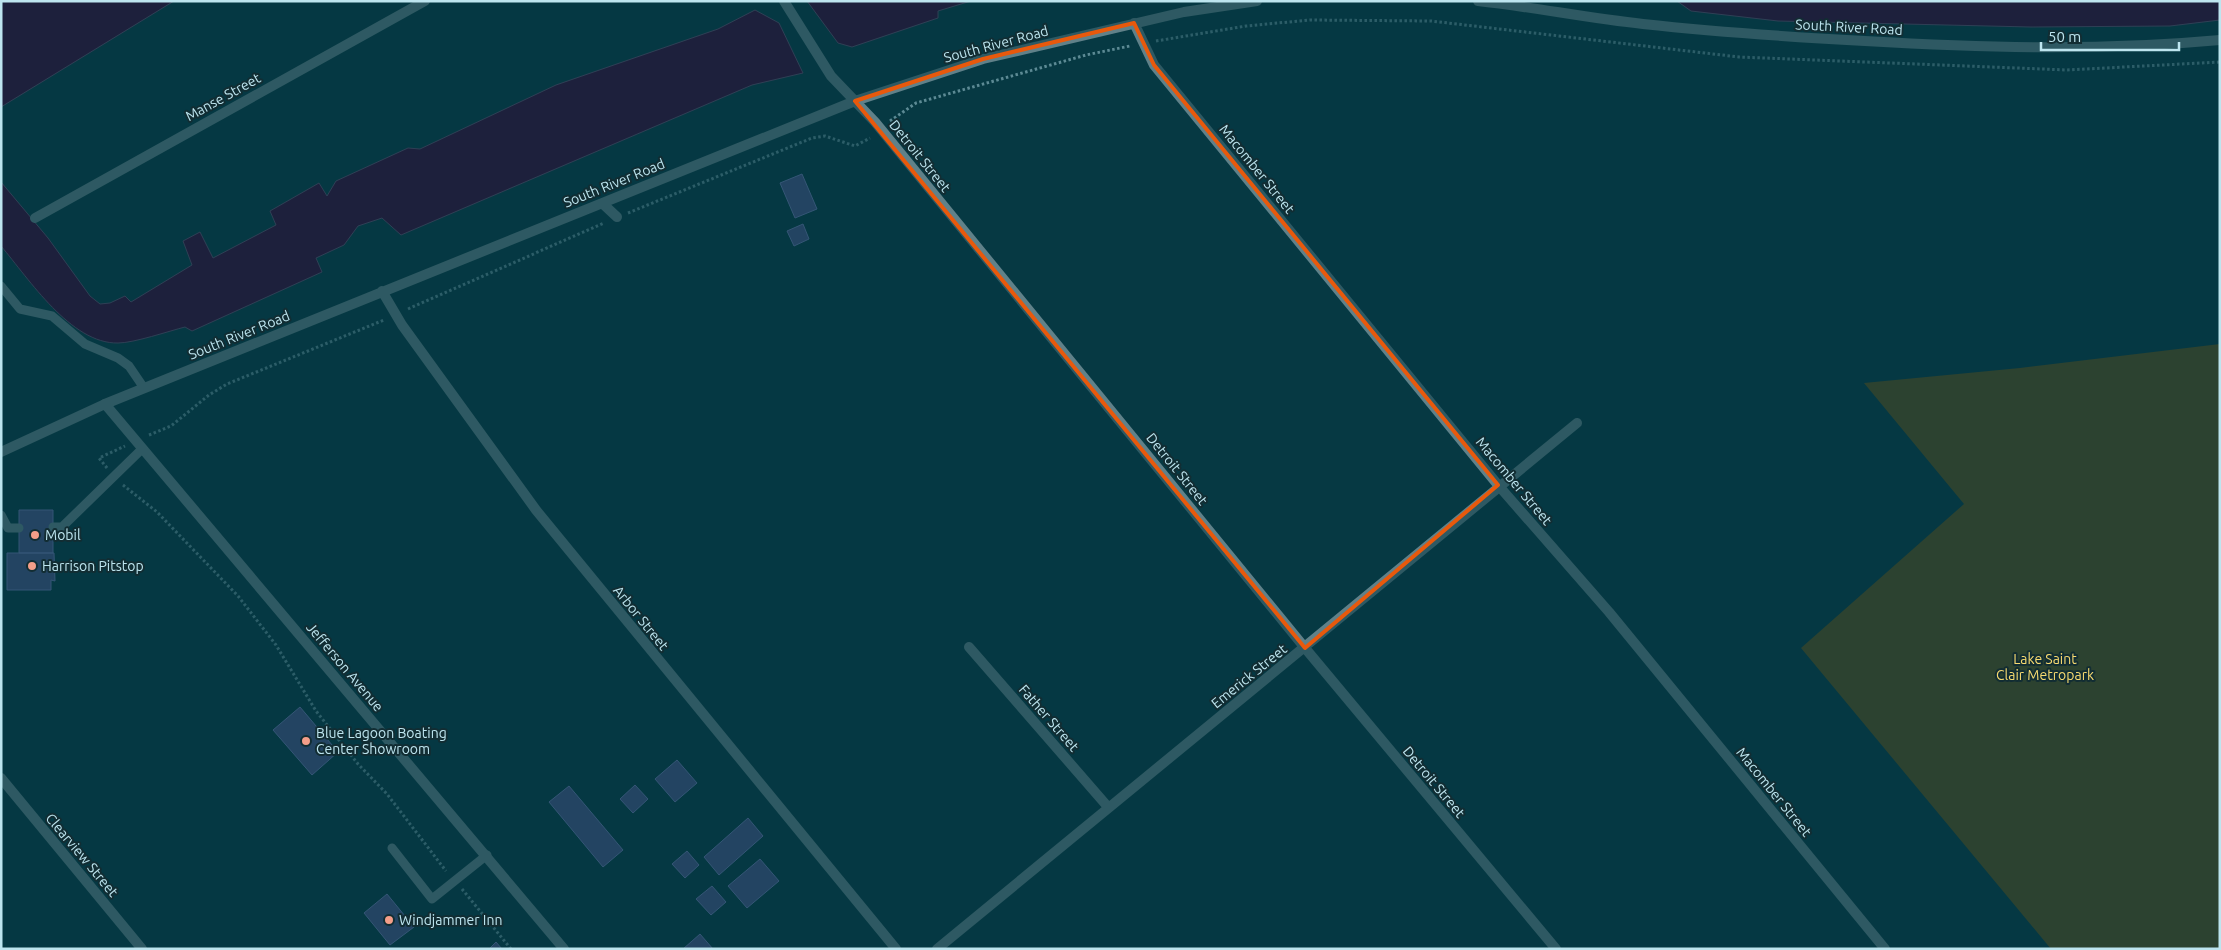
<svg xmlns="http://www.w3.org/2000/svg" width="2221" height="950" font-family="Ubuntu,sans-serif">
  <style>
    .green { fill: #5c4e1a }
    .water { fill: #3a0433; stroke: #61486b }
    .building { fill: #475287; stroke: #6d79b2 }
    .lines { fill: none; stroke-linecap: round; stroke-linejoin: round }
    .path { stroke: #5c8a94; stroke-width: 3; stroke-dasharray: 2.5 2.5; stroke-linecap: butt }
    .service { stroke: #608189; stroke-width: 9 }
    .minor { stroke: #608189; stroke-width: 10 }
    .tertiary { stroke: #608189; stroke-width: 10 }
    .marked { fill: none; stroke: #e8590c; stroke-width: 4; stroke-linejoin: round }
    .poi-dot { fill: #f49e89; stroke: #122d33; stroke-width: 2 }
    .labels { text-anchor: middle; stroke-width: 4; stroke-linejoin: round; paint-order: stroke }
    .street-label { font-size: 14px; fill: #bde5ef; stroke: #122d33 }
    .poi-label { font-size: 14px; fill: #bde5ef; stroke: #122d33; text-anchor: start }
    .park-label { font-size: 14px; fill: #f7da70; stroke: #122d33 }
  </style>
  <rect width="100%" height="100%" fill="#063943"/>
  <path class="green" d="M2220,344V949H2051L1801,648L1964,504L1864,383L2020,368Z"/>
  <path class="water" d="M1,1H174L1,107Z
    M807,1H971L938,11V18L852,47L838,43Z
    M1677,1H2220V20L2170,26L2031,27L1778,21L1691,11Z
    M755,10L779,23L803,73L752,85L401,235L382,218L358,226L344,245L316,258L322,272L192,331L185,327C169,331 134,343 118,343C71,344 29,279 1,246V182L48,238L90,296L100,304L110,303L125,296L131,302L192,265L183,241L200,232L213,258L276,225L270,211L319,183L327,196L336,181L408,148L420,149L556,85L718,29Z"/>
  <path class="building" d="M802,174L817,209L795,218L780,183Z
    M803,224L809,239L794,246L787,231Z
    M19,510H53V553H19Z
    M7,553H54L55,581L51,580V590H7Z
    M300,707L338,752L312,775L273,730Z
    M677,760L697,783L675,802L655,779Z
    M635,785L648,799L633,813L620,799Z
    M569,786L623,850L603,867L549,802Z
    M748,818L763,836L719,875L704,857Z
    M687,851L699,865L685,878L672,864Z
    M760,859L779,881L747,908L728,886Z
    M712,886L726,902L711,915L696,899Z
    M387,894L414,927L390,945L364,913Z
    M700,934L713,949H683Z
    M496,942L502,949H489Z"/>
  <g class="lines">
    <path class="path" d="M1156,41L1246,26L1310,20L1431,21L1739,57L2067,70L2220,62
      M890,121L916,103L1086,55L1130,46
      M628,213L812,138L825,136L855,146L870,138
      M408,309L604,223
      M149,435L171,426L209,395L227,384L384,320
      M107,468L99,458L125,446
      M123,485L157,512L238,596L276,645L316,711L358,764L387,794L446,871
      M462,889L511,949"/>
    <path class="service" d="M1,286L20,309L52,316L85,344L118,358L129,366L144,388
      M1,515L8,528H19
      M53,527H62L142,449
      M392,848L432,899L487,855"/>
    <path class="minor" d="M784,1L831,76L875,122L1305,648L1556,949
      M1478,1C1533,7 1587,18 1643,24C1716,32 1791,37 1865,41C1983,48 2101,51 2220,40
      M1134,23L1154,65L1498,485L1609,612L1885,949
      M602,203L617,217
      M35,218L425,1
      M382,291L402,325L536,510L896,949
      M105,404L855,101L983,59L1184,12L1257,1
      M969,647L1108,807
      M1,778L142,949
      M937,949L1577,423"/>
    <path class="tertiary" d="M1,452L105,404L564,949"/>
  </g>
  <path d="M0 0H2221V950H0ZM1134,23L1154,65L1498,485L1305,648L855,101L983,59Z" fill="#063943" fill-opacity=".55" fill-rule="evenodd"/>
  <path class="marked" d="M1134,23L1154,65L1498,485L1305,648L855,101L983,59Z"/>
  <g class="poi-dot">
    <circle cx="35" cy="535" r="5"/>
    <circle cx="32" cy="566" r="5"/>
    <circle cx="306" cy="741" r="5"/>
    <circle cx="389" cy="920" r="5"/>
  </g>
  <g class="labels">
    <g class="street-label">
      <text transform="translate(1849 27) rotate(3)" y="5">South River Road</text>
      <text transform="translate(996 44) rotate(-15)" y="5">South River Road</text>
      <text transform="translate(223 97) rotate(-29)" y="5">Manse Street</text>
      <text transform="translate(920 156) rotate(51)" y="5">Detroit Street</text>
      <text transform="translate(1257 169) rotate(51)" y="5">Macomber Street</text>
      <text transform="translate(614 183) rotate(-22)" y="5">South River Road</text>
      <text transform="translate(239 335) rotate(-22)" y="5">South River Road</text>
      <text transform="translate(1177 469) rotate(51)" y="5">Detroit Street</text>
      <text transform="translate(1514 481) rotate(50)" y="5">Macomber Street</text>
      <text transform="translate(641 618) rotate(51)" y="5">Arbor Street</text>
      <text transform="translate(345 667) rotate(50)" y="5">Jefferson Avenue</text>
      <text transform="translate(1249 676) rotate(-39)" y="5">Emerick Street</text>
      <text transform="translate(1049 718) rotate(49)" y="5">Father Street</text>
      <text transform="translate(1434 782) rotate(50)" y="5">Detroit Street</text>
      <text transform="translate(1774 792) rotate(51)" y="5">Macomber Street</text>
      <text transform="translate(82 855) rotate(50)" y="5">Clearview Street</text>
    </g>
    <g class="poi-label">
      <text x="45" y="540">Mobil</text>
      <text x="42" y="571">Harrison Pitstop</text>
      <text x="316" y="738">Blue Lagoon Boating<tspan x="316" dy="16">Center Showroom</tspan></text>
      <text x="399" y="925">Windjammer Inn</text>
    </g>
    <g class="park-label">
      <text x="2045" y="664">Lake Saint<tspan x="2045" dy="16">Clair Metropark</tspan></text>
    </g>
  </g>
  <rect width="2221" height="950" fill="none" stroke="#bde5ef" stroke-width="5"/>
  <path d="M2041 42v8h138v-8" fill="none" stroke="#bde5ef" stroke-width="2.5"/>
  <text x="2048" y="42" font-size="15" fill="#bde5ef" stroke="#122d33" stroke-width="4" paint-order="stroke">50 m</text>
</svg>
